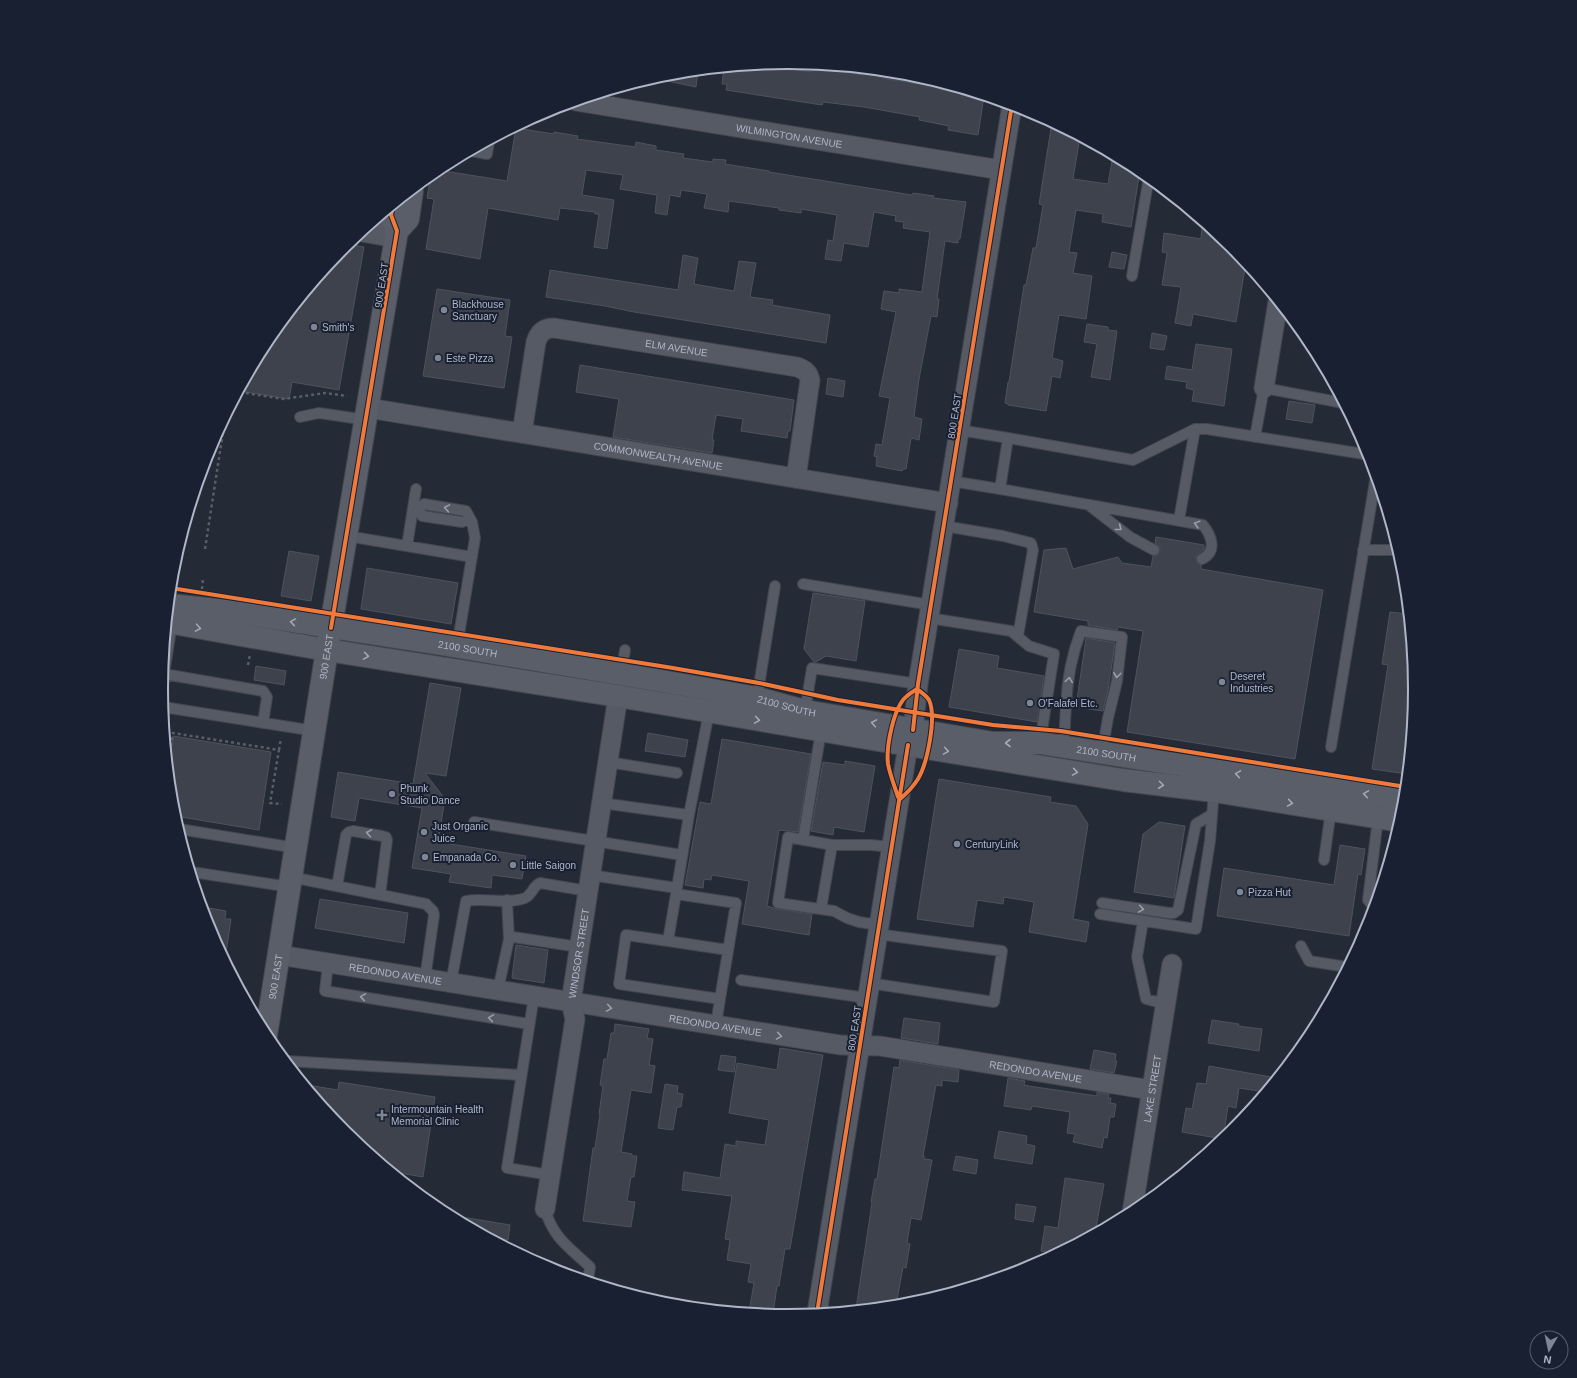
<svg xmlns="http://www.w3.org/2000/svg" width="1577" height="1378" font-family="Helvetica,sans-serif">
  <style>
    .building { fill: #3d424c; stroke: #4d535e }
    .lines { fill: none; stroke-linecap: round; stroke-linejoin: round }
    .lane-casing { stroke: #42464f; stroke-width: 12 }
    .street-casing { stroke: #42464f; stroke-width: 21 }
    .secondary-casing { stroke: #42464f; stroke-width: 24 }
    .path { stroke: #585e66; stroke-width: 2.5; stroke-dasharray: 3 3; stroke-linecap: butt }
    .lane { stroke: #565a64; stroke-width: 10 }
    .street { stroke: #565a64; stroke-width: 19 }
    .secondary { stroke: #5a5e68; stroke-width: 22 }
    .cycleway-casing { stroke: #192031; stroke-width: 6 }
    .cycleway { stroke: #f17a3a; stroke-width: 4 }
    .oneway { stroke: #989faf }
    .oneway2 { stroke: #a1a9ba }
    .poi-dot { fill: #7e8595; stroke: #192031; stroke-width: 1.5 }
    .labels { text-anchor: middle; stroke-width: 4; stroke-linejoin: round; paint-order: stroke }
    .street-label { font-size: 10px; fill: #aeb6c8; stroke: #192031 }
    .poi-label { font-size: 10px; fill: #aeb6c8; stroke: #192031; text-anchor: start }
    .rim { fill: none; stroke: #aeb6c8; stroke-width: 2 }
  </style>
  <rect width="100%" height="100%" fill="#252b36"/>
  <path class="building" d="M775,63L774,66L812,72L813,66L862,75L863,70L883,74L882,78L919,84L920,79L935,81L984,96L978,135L948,130L949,126L919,120L920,117L864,107L823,102L822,105L726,90L727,84H722L724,68Z
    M698,71L696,87L658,79V76L666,74Z
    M1052,122L1080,137L1073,179L1108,184L1113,155L1140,170L1131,227L1102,222L1103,214L1076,210L1069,252L1077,253L1073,273L1092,276L1086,319L1059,315L1052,358L1063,361L1060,378L1052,376L1046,411L1008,405V404L1005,403L1008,382H1009L1024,285H1026L1033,248H1036L1043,205L1039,204Z
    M516,128L554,134V132L578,136L577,139L635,147L636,142L656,146V150L684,154L683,158L713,162V159L726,160L725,164L769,171V172L912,195L913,193L934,196L933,198L966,202L960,239H958V243L945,241L937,299H939L937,317L931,316L919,379L914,417L922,419L919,440L911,438L906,469H903L902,471L876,466L877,457L874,456L876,444L882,445L890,398L879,396L896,312L881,309L884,291L899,293V289L922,292L930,232L903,228L904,222L895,221L896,216L874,212L868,247L844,243L841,261L825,259L828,240L833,241L837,215L801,209V213L779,210V208L729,201L728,212L704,208L707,194L681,190L680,197L670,195L667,215L655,213L657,195L620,189L623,175L586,170L582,195L614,200L607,249L594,247L599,214H595V212L560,208L558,220L488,208L480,259L426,249L434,199L427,198L431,175L438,170L507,181Z
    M1202,227L1210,228L1215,232L1214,241L1228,242L1246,262L1236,322L1193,314L1191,326L1175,323L1181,287L1162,285L1167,253L1162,252L1164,233L1201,239Z
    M347,244L364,247L339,390L292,382L289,399L240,391L267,340Z
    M1112,252L1127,255L1124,269L1109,267Z
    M683,255L698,258L694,284L734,291L739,261L756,263L750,297L773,300L772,305L830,315L826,343L634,312L605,306L546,297L550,270L678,290Z
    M437,289L510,300L505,336L512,337L504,388L423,376Z
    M1087,324L1108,327V330L1117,331L1110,380L1091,377L1097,344L1084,342Z
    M1152,333L1167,336L1164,350L1150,348Z
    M1196,344L1232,349L1224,406L1192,401L1194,390L1186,388L1187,382L1165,379L1167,366L1192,370Z
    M580,365L794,400L790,431H788L787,438L741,431L743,419L716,415L712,440H714L712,453L613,437L619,399L576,392Z
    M828,378L845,381L843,397L826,394Z
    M1289,401L1315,405L1312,423L1286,419Z
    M1156,537L1204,545V549L1196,556V559L1197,563L1201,565V569L1323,590L1295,759L1127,732L1143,631L1118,627L1117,630L1088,625V621L1034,612L1044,550L1066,548L1073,569L1118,557L1122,563L1151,567L1153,556L1158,555L1160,550L1159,546L1155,543Z
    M289,551L319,556L311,601L281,596Z
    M367,568L458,583L451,624L361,609Z
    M813,593L865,601L856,661L826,656L816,662H814L804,649Z
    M1390,612L1408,614L1416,689L1407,774L1372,769L1388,665L1382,664Z
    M1086,638L1115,643L1108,690L1103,711L1076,707Z
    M959,649L999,656L997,668L1044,676L1037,722L949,707Z
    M256,666L286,671L284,685L254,680Z
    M430,683L461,688L446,776L425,773L445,799L438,842L526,856L522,879L492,875L491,888L449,882L451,874L412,868L422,808L359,798L355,821L331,817L338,772L413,784Z
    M648,733L688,740L685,757L645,751Z
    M173,736L271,752L259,830L175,816L169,764Z
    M722,739L811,754L798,832L779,830L767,906L777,909L812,914L809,935L742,924L749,881L712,875L711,880L704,879L703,888L685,885L700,802L711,804Z
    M845,761L875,766L864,832L834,827L833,835L811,831L823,762L845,765Z
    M939,779L1051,797L1050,802L1076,806L1088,824L1073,919L1089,922L1086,942L1029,932L1034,902L1004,897L1003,904L977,900L973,927L917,919Z
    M1159,822L1185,826L1174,898L1134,892L1143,834Z
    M1340,845L1365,849L1361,875L1358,874L1349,936L1217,916L1224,868L1334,885Z
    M320,899L408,913L404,943L315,928Z
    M209,908L226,911L225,919H231L225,959L209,929L207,920Z
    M516,945L548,950L544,983L512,978Z
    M904,1018L940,1023L938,1044L901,1038Z
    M1212,1020L1239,1024L1238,1026L1262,1029L1259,1051L1208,1043Z
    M615,1024L649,1029L647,1038L653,1039L649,1065L655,1066L651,1093L631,1090L621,1152L632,1154V1156H637L634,1177H631L627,1201L635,1202L631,1227L583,1221L593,1148H595L600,1114H599L603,1086L600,1085L604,1059H607L611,1033H614Z
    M780,1048L823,1055L790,1249H785L779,1286H777L773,1314L749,1312L754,1283L748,1282L751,1264L727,1260L730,1240L725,1239L732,1196L682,1190L684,1172L720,1178L725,1144L736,1146V1141L765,1145L769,1120L729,1113L737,1063L777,1070Z
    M1094,1050L1116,1054L1115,1061H1117L1114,1073L1090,1069Z
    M721,1055L736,1057L734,1072L718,1070Z
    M900,1060L959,1070L958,1082L942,1080V1086L936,1085L923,1156H924V1159L932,1160L921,1220L911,1218L907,1243L910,1244L906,1268L903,1267L896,1305L856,1309L872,1203L871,1202L875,1179H877L894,1067L899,1068Z
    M1209,1066L1271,1077L1270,1086L1265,1092L1239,1088L1236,1108L1228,1106L1223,1139L1182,1132L1186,1108L1192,1109L1197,1083L1206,1084Z
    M1008,1078L1025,1081L1024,1085L1029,1086L1097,1096V1092L1109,1094L1108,1098H1111L1110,1103L1116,1104L1114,1117H1110L1107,1138L1104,1137L1102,1148L1073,1142L1075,1134L1067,1133L1070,1112L1032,1106L1031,1110L1004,1106Z
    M339,1082L435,1097L423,1177L394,1172L345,1132L307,1085L338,1090Z
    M665,1084L678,1086L677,1093L683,1094L681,1107H677L673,1130L658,1128Z
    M999,1131L1027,1136L1026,1144L1035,1146L1032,1164L994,1158Z
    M956,1156L978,1160L976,1174L953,1170Z
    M1065,1178L1104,1184L1095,1233L1044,1260L1046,1252L1041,1251L1045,1226L1058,1228Z
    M1016,1204L1036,1207L1033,1222L1015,1219Z
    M456,1216L510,1225L508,1240L501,1239L500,1242L455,1218Z"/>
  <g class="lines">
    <defs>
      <path id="lane" d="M471,151L487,154L489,142
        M1132,276L1149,177
        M300,417L319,413L367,420
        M959,430L1008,438
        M1255,437L1264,388L1343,403
        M951,481L1000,489
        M1090,506L1130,537L1154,550
        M413,508L419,509L424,504L466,511L472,522L475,538L457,647
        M419,509L422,516L462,522L470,519
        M1179,520L1195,429
        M944,526L1003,536L1031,543L1033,550L1018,636
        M347,536L472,557
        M407,546L416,489
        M1363,550H1398
        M1202,559C1218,551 1211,535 1203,525L1000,489L1008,438L1133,460L1195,429H1207L1370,455
        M803,584L931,605
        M929,618L1011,631L1029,646L1054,654L1040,743
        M164,674L172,623
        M621,674L625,650
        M162,691L164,674L263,691L267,697L263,723
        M757,698L775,586
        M163,707L315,731
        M805,711L812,668L918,684
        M1063,746C1065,733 1065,720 1066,706C1067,681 1072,654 1081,631L1122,637L1117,681L1108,718L1102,752
        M1331,747L1376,475
        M608,762L677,773
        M689,815L709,712
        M474,822L682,855
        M179,829L296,848
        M803,840L821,731
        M1324,860L1331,810
        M192,872L290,887
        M590,875L677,888L689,815L601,803
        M291,877L426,904L433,911L434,915L425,979
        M337,886L346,835L349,832L353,831L382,836L386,837L387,840L380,895
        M677,888L668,941L626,935L619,984L720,999L716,1025
        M676,894L736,903L720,999
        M507,900L509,939
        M1102,903L1169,913H1174L1178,910L1196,824L1211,815
        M1374,908L1368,900L1378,818
        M821,909L832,845
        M1100,914L1196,929L1210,841L1214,791
        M1143,921L1137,957L1146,999L1165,1004
        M879,925L859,922L847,918L834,911L778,903L788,837L832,845H871L891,847
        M668,941L728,950
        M1301,946L1309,961L1347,967
        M328,963L325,991L529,1024
        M741,980L867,998
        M451,983L466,901C484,897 507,905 525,898C532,895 533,886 540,883L588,891
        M869,983L994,1002L1002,951L877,934
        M498,990L509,939L513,937L579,947
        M534,996L507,1168L550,1175
        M287,1061L521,1075
        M545,1209C553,1238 569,1247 590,1267L588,1280"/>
      <g id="street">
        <path id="s1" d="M576,101L1001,170"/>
        <path d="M377,219L397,231"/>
        <path d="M362,232L396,238"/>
        <path d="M1264,388L1278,302"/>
        <path id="s2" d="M368,408L948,503"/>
        <path id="s3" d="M522,433L536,342C539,332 545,328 554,328L797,367C805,370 808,372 810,380L796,478"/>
        <path d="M913,730L918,684L1012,105"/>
        <path id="s4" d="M279,955L840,1045L880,1046L1151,1090"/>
        <path id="s5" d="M545,1209L575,1019L571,1002L618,696"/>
        <path id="s6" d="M1132,1213L1172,964"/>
        <path d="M817,1313L908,745"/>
      </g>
      <g id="secondary">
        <path d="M397,231L408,219L412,191"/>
        <path id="s7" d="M170,605L227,611L441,644L656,680L757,698L805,711L993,743H1040L1405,800"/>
        <path d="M168,622L327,650L618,696L908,745L1123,780L1214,791L1400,821"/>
        <path id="s8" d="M266,1035L327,650L397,231L391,215L393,206"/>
      </g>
    </defs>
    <use href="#lane" class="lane-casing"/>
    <use href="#street" class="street-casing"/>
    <use href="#secondary" class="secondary-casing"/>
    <path class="path" d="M240,392L283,399L325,393L347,396
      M205,549L225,419
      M202,589L203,578
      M248,665L250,654
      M279,750L281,738
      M170,752L173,733L279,750L270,803L282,804"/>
    <use href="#lane" class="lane"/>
    <use href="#street" class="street"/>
    <use href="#secondary" class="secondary"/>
    <defs>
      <path id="cycleway" d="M171,588L673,668L759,683L838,700L993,725L1061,731L1406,787
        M331,628L397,231L391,215L393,206
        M913,730L918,684L1012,105
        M898,797C895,787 890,775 888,764C886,748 893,707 907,696C910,693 914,691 917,689
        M899,800C906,794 913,787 918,779C927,764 937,717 929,700C927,696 921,692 917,689
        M817,1313L908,745"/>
    </defs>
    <use href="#cycleway" class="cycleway-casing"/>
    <use href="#cycleway" class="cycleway"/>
  </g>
  <defs><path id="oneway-chevron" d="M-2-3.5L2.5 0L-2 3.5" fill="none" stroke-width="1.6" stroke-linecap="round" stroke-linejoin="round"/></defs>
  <g class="oneway">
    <use href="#oneway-chevron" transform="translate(447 508) rotate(-170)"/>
    <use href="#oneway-chevron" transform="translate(1197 524) rotate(-165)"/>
    <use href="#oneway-chevron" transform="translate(1119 528) rotate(38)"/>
    <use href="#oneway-chevron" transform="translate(1117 675) rotate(97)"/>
    <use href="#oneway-chevron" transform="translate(1069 680) rotate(-82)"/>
    <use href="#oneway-chevron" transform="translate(369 833) rotate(-170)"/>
    <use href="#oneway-chevron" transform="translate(1141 909) rotate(9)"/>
    <use href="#oneway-chevron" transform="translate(363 997) rotate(-171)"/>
    <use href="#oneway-chevron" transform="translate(609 1008) rotate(9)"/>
    <use href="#oneway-chevron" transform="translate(491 1018) rotate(-171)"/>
    <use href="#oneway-chevron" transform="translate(779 1036) rotate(9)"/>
  </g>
  <g class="oneway2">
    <use href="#oneway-chevron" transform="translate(293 622) rotate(-171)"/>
    <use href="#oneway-chevron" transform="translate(198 628) rotate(10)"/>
    <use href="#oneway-chevron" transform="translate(366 656) rotate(9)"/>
    <use href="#oneway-chevron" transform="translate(757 720) rotate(9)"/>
    <use href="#oneway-chevron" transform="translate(874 723) rotate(-170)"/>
    <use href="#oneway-chevron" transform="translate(1008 743) rotate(180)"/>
    <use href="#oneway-chevron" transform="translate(946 751) rotate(9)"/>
    <use href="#oneway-chevron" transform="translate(1075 772) rotate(9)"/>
    <use href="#oneway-chevron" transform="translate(1238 774) rotate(-171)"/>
    <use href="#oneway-chevron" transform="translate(1161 785) rotate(7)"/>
    <use href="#oneway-chevron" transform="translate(1366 794) rotate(-171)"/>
    <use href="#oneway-chevron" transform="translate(1290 803) rotate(9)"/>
  </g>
  <g class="poi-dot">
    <circle cx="444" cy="310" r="4"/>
    <circle cx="314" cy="327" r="4"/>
    <circle cx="438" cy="358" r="4"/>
    <circle cx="1222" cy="682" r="4"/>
    <circle cx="1030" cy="703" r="4"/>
    <circle cx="392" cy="794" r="4"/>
    <circle cx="424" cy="832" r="4"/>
    <circle cx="957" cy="844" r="4"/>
    <circle cx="425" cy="857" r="4"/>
    <circle cx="513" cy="865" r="4"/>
    <circle cx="1240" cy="892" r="4"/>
    <path d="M380 1109h4v4h4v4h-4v4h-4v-4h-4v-4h4z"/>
  </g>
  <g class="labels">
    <g class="street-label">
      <text dy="4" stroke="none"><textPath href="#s1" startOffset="216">WILMINGTON AVENUE</textPath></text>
      <text transform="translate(381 285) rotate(-81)" y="4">900 EAST</text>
      <text dy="4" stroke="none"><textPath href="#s3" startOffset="241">ELM AVENUE</textPath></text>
      <text transform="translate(954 416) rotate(-81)" y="4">800 EAST</text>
      <text dy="4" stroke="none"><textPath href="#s2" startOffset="294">COMMONWEALTH AVENUE</textPath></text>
      <text dy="4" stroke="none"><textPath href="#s7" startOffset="301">2100 SOUTH</textPath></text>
      <text dy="4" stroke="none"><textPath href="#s8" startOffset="383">900 EAST</textPath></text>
      <text dy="4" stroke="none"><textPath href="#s7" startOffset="625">2100 SOUTH</textPath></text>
      <text dy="4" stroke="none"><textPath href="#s7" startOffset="949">2100 SOUTH</textPath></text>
      <text dy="4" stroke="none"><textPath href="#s5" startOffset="259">WINDSOR STREET</textPath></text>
      <text dy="4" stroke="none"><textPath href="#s4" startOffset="118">REDONDO AVENUE</textPath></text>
      <text dy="4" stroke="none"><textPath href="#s8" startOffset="59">900 EAST</textPath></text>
      <text dy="4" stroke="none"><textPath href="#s4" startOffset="442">REDONDO AVENUE</textPath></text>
      <text transform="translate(854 1028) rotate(-81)" y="4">800 EAST</text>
      <text dy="4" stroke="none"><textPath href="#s4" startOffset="766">REDONDO AVENUE</textPath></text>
      <text dy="4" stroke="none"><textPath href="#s6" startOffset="126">LAKE STREET</textPath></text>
    </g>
    <g class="poi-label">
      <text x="452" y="308">Blackhouse<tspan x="452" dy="12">Sanctuary</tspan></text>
      <text x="322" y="331">Smith's</text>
      <text x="446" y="362">Este Pizza</text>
      <text x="1230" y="680">Deseret<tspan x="1230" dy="12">Industries</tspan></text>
      <text x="1038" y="707">O'Falafel Etc.</text>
      <text x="400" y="792">Phunk<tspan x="400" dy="12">Studio Dance</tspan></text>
      <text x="432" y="830">Just Organic<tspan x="432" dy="12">Juice</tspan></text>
      <text x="965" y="848">CenturyLink</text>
      <text x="433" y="861">Empanada Co.</text>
      <text x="521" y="869">Little Saigon</text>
      <text x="1248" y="896">Pizza Hut</text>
      <text x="391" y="1113">Intermountain Health<tspan x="391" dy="12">Memorial Clinic</tspan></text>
    </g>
  </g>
  <path d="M0 0H1577V1378H0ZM168 689a620 620 0 1 1 1240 0a620 620 0 1 1-1240 0Z" fill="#192031" fill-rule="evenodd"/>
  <path class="rim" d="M168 689a620 620 0 1 1 1240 0a620 620 0 1 1-1240 0Z"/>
  <g transform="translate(1549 1350) rotate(189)"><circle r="19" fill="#192031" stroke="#555c6d"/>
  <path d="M0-3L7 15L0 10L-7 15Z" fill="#7e8595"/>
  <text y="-6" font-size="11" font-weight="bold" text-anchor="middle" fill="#aeb6c8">N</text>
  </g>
</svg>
